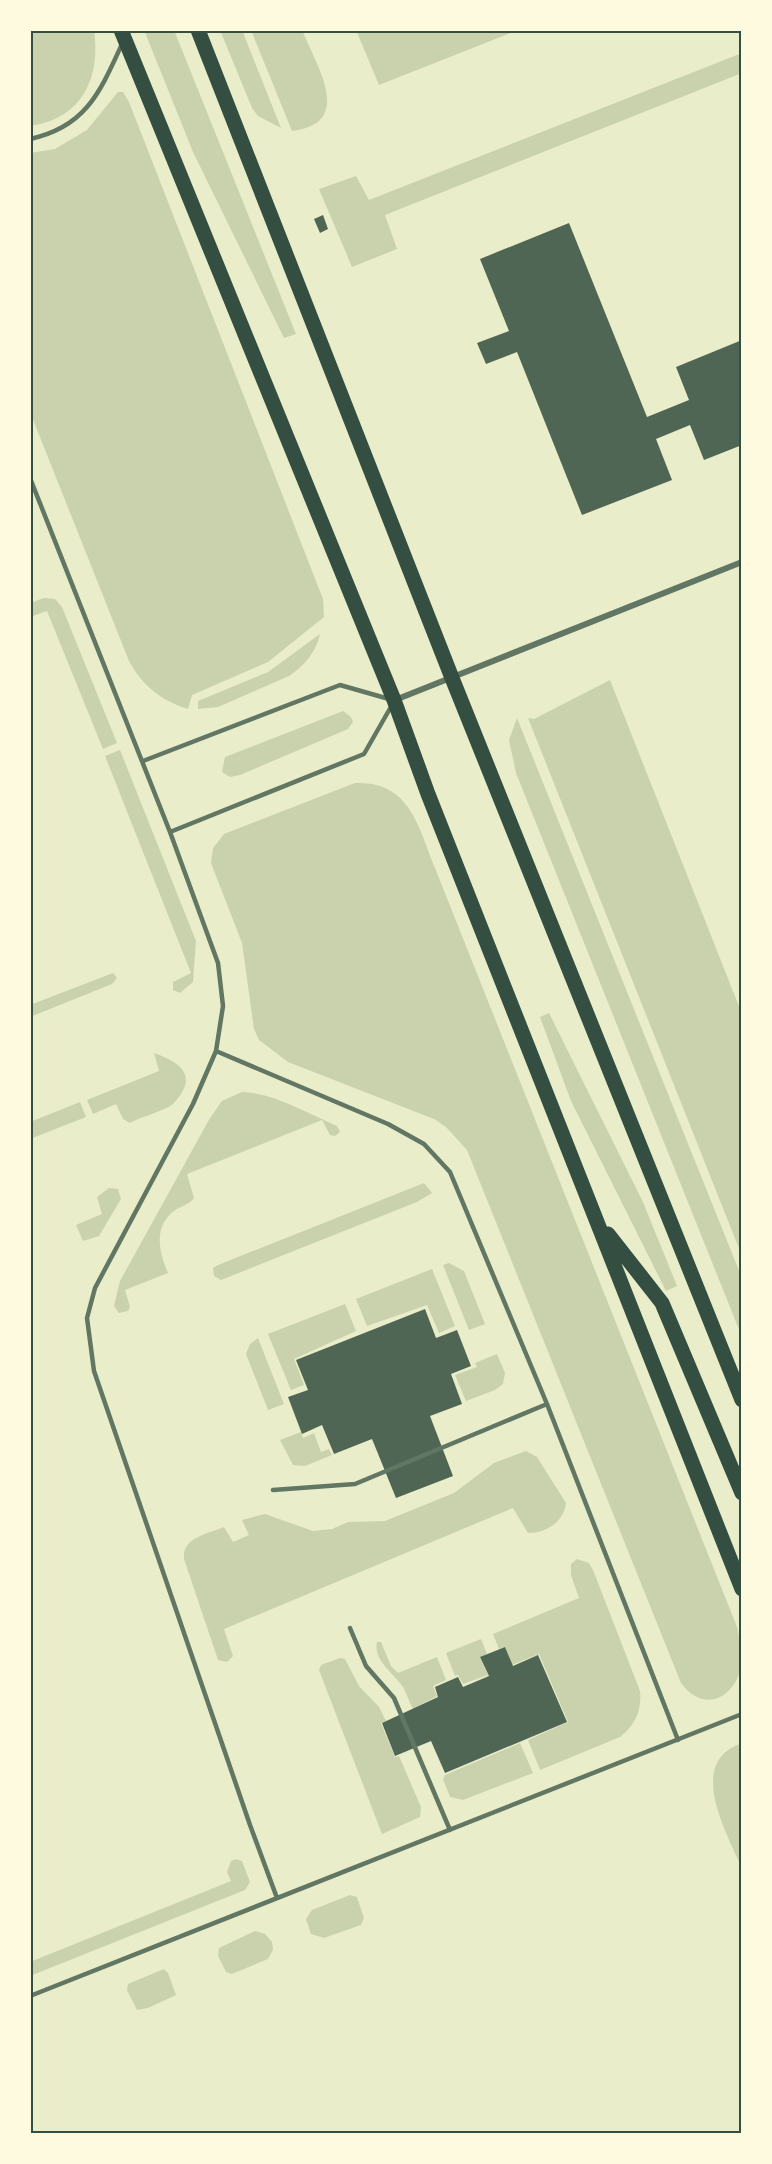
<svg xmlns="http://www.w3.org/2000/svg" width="772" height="2164" font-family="'Golos Text',sans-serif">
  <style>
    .green { fill: #cad2ad }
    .building { fill: #4f6655 }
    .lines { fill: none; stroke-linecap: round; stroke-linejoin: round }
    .service { stroke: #617663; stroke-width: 4.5 }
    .minor { stroke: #617663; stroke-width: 6 }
    .primary { stroke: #344e41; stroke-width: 15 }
    .neatline { fill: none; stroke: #344e41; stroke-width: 2 }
  </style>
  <rect width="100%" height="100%" fill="#e9edc9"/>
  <path class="green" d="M30,30H94C101,78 82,119 30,126Z
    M144,30H174L296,334L284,338L193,152Z
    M220,30H242L281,128L258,116L252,108Z
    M251,30H302C317,67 355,123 292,131Z
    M356,30H518L379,85Z
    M742,53V73L385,215L397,249L352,267L319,189L356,176L369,200Z
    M118,92H123L129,102L323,599L324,617L268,662L192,695L188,709C160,700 143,686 129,661L30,412V153L55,149L87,130Z
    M44,598L55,599L62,607L117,743L103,749L47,611L30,617V603Z
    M320,634C317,651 304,666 289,676L218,707L198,709V701L268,672Z
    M610,680L742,1014V1256L528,718L534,719Z
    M343,711L351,717L353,722L348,729L240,775L230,777L222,772L225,757Z
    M517,718L742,1278V1337L516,773L509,740Z
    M120,750L196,941L193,982L180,993L173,990V982L191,973L105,756Z
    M355,783C410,781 418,826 435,868L737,1627C739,1638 743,1649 742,1660C739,1696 705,1716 681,1683L467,1150L446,1127L434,1119L288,1062L259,1040L254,1029L242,943L211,863L213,848L224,834Z
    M113,973L117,978L112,984L30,1017V1005Z
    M549,1013L643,1202L677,1286L666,1291L571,1101L540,1017Z
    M154,1053C181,1063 199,1075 174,1103C168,1110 140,1117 130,1123L123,1119L116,1104L93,1114L87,1100L159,1071Z
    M242,1092C274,1093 307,1113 337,1126L340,1132L335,1136L330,1135L322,1120L187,1174L194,1198C189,1205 181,1206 174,1211C153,1227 159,1252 168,1273L125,1290L130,1307L128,1311L119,1313L114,1306L120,1281L210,1118L222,1101Z
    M80,1102L86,1117L30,1139V1122Z
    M424,1183L432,1193L417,1202L221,1280L214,1276L213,1268L218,1265Z
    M109,1188L118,1189L121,1199L99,1236L83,1241L76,1225L102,1214L97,1197Z
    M449,1263L464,1271L485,1324L469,1330L443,1265Z
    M432,1269L455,1326L439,1333L427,1305L367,1326L356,1299Z
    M345,1304L356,1331L294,1359L304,1385L291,1390L268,1334Z
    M258,1338L284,1404L268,1410L246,1354L250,1344Z
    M497,1354L505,1373L503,1384L495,1390L466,1401L455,1375L477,1367L475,1363Z
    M301,1432L303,1438L314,1433L321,1452L329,1449L332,1455L305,1466L293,1465L280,1440Z
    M526,1451L537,1457L566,1503C564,1522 546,1533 528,1533L513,1508L224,1629L233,1656L227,1662L218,1660L184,1559C182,1537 208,1534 224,1527L233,1542L249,1535L242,1520L265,1514L313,1531L332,1529L348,1522L385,1521L454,1493L494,1463Z
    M577,1559L589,1563L593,1570L640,1691C642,1711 635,1725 620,1737L540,1770L528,1740L568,1722L539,1654L512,1665L505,1647L499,1649L493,1634L579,1598L571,1575V1564Z
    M481,1639L487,1654L480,1658L488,1675L463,1684L458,1675L455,1676L446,1653Z
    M377,1642H381L391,1666L398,1673L437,1657L446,1680L433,1686L437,1696L413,1709C409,1702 407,1694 403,1687C394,1673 373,1661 377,1642Z
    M340,1658L345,1659L359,1686L379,1707L386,1721L381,1723L395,1757L399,1756L421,1807L420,1817L382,1834L319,1670L321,1665Z
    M520,1743L533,1773L463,1800L450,1797L443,1779L445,1775Z
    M742,1743V1869C727,1832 685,1763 742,1743Z
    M236,1859L242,1861L250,1882L245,1890L30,1976V1962L231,1881L227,1872L231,1861Z
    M350,1895L357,1897L364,1918L361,1925L324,1938L311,1934L306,1919L312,1910Z
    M255,1931L265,1934L272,1942L273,1950L268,1959L232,1974L226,1972L218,1956L219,1948Z
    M164,1969L168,1973L176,1995L148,2008L137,2010L127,1990L128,1984Z"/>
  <path class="building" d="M323,215L328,229L320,233L314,219Z
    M569,223L647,417L689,400L676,367L742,340V445L704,460L690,425L656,439L672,480L582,515L517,352L486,364L477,343L509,331L480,259Z
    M425,1309L436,1338L457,1330L471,1366L451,1374L462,1404L430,1416L453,1476L396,1498L372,1439L334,1454L322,1425L302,1434L288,1397L308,1390L296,1360Z
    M505,1647L513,1666L538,1655L567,1722L445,1773L431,1741L395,1756L382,1723L438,1697L435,1687L458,1677L463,1687L489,1676L480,1657Z"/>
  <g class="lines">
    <path class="service" d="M30,139C86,127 100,92 122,44
      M30,478L170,832L218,963L223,1006L216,1051L193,1104L95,1288L87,1318L94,1371L250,1825L277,1898
      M143,761L340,685L389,699
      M170,832L364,754L392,705
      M216,1051L388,1124L424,1144L450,1172L547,1404L678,1740
      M273,1490L355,1484L547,1404
      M350,1628L366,1666L394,1698L450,1830
      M30,1996L742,1714"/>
    <path class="minor" d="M395,700L742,562"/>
    <path class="primary" d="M121,30L394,700L428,794L742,1589
      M198,30L452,678L742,1400
      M608,1234L662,1303L742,1493"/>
  </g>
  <rect width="772" height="2164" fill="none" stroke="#fefae0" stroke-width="63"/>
  <rect x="32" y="32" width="708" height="2100" class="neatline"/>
</svg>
